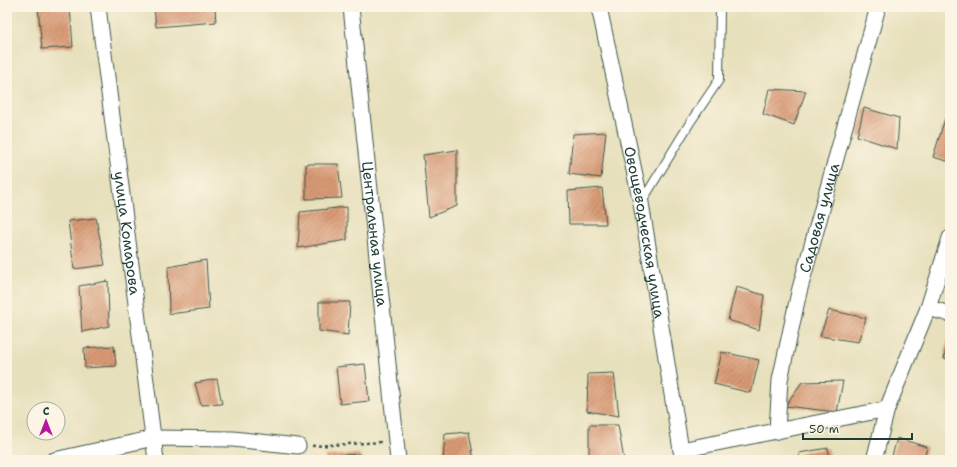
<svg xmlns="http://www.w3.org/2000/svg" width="957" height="467" font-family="'Shantell Sans',sans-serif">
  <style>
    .building { fill: url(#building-hatch) }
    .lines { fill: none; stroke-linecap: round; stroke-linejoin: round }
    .lane-casing { stroke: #3d5548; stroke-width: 10 }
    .street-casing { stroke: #3d5548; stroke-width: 17 }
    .path { stroke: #3d5548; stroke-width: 2.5; stroke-dasharray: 3 3; stroke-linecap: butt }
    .lane { stroke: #fff; stroke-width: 8 }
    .street { stroke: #fff; stroke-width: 15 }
    .labels { text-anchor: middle; stroke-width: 4; stroke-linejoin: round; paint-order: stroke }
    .street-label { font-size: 15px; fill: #1f3d34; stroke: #fcf5e5 }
  </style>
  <defs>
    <pattern id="building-hatch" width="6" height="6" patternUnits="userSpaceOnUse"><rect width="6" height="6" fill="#d99a75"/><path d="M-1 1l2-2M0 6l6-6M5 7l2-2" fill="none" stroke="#af7f61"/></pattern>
  </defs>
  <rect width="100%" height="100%" fill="#fcf5e5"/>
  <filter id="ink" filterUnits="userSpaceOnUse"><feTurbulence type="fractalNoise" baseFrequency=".025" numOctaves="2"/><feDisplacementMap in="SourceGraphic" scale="8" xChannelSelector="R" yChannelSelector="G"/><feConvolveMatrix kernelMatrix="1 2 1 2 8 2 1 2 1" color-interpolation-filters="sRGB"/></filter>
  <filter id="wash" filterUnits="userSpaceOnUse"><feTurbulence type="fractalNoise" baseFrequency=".012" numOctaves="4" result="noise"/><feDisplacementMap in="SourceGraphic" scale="16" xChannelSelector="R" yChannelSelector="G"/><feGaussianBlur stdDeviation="0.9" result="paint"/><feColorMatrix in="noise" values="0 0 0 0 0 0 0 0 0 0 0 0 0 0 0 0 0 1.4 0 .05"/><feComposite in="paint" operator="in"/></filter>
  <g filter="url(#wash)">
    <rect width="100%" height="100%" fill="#e7e0bc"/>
    <g id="blocks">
      <path class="building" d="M38,7H70L73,47L42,49Z
        M154,7H215L216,22L156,27Z
        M769,89L806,91L794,125L763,114Z
        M864,108L899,118L897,149L857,136Z
        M945,119L950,121V162L933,157Z
        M606,132L601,178L569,174L573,134Z
        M457,150V206L429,217L423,155Z
        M306,164H338L342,198L306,199Z
        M602,188L606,224H569L568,191Z
        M347,207V240L298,248L300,212Z
        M96,218L105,265L74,269L68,221Z
        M206,260L209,309L169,314L168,267Z
        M108,281L109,326L82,332L79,286Z
        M736,287L764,295L759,330L728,320Z
        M319,302H350L348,335L319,331Z
        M829,310L866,318L858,342L820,336Z
        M949,334H950V360L944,359Z
        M114,346L116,366L85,368L84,348Z
        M722,352L759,360L751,393L714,384Z
        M365,364L369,401L340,404L336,367Z
        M614,373L619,416L587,411L588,374Z
        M217,379L222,404L201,405L195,383Z
        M843,381L837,412L785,406L802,382Z
        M589,425H618L624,460H589Z
        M469,432L474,460H443L445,434Z
        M897,438L927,447L924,460H891Z
        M828,448L830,460H800L799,453Z
        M360,454V460H325V456Z"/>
    </g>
  </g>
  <g filter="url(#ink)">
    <use href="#blocks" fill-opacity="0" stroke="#3d5548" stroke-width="1"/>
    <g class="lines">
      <defs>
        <path id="lane" d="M641,203L691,121L719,80L720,7"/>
        <g id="street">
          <path id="s1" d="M98,7L156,460"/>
          <path id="s2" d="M351,7L398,460"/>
          <path id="s3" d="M599,7L641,203L681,450L683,460"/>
          <path d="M928,308L950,314"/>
          <path id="s4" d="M777,431L780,380L799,292L878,7"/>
          <path d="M681,450L887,409"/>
          <path d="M54,460L154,438L233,439L298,446"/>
          <path d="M874,460L887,409L928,308L950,238"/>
        </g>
      </defs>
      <use href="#lane" class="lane-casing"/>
      <use href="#street" class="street-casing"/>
      <path class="path" d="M312,446L383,442"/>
      <use href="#lane" class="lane"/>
      <use href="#street" class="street"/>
    </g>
  </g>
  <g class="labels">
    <g class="street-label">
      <text dy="5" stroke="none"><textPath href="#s4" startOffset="218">Садовая улица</textPath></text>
      <text dy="5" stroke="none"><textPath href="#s1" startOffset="228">улица Комарова</textPath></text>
      <text dy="5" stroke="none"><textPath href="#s2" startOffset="228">Центральная улица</textPath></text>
      <text dy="5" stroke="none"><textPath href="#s3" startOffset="230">Овощеводческая улица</textPath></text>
    </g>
  </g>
  <rect width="957" height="467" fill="none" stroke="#fcf5e5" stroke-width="24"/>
  <g transform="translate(46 421)"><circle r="19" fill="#fcf5e5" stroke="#a4ab9e"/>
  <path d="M0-3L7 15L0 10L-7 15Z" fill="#b5179e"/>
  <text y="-6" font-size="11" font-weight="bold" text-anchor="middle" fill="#1f3d34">С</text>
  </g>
  <path d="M803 433v6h109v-6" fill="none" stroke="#1f3d34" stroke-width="2"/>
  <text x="809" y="433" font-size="12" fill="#1f3d34" stroke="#fcf5e5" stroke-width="3" paint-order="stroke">50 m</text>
</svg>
